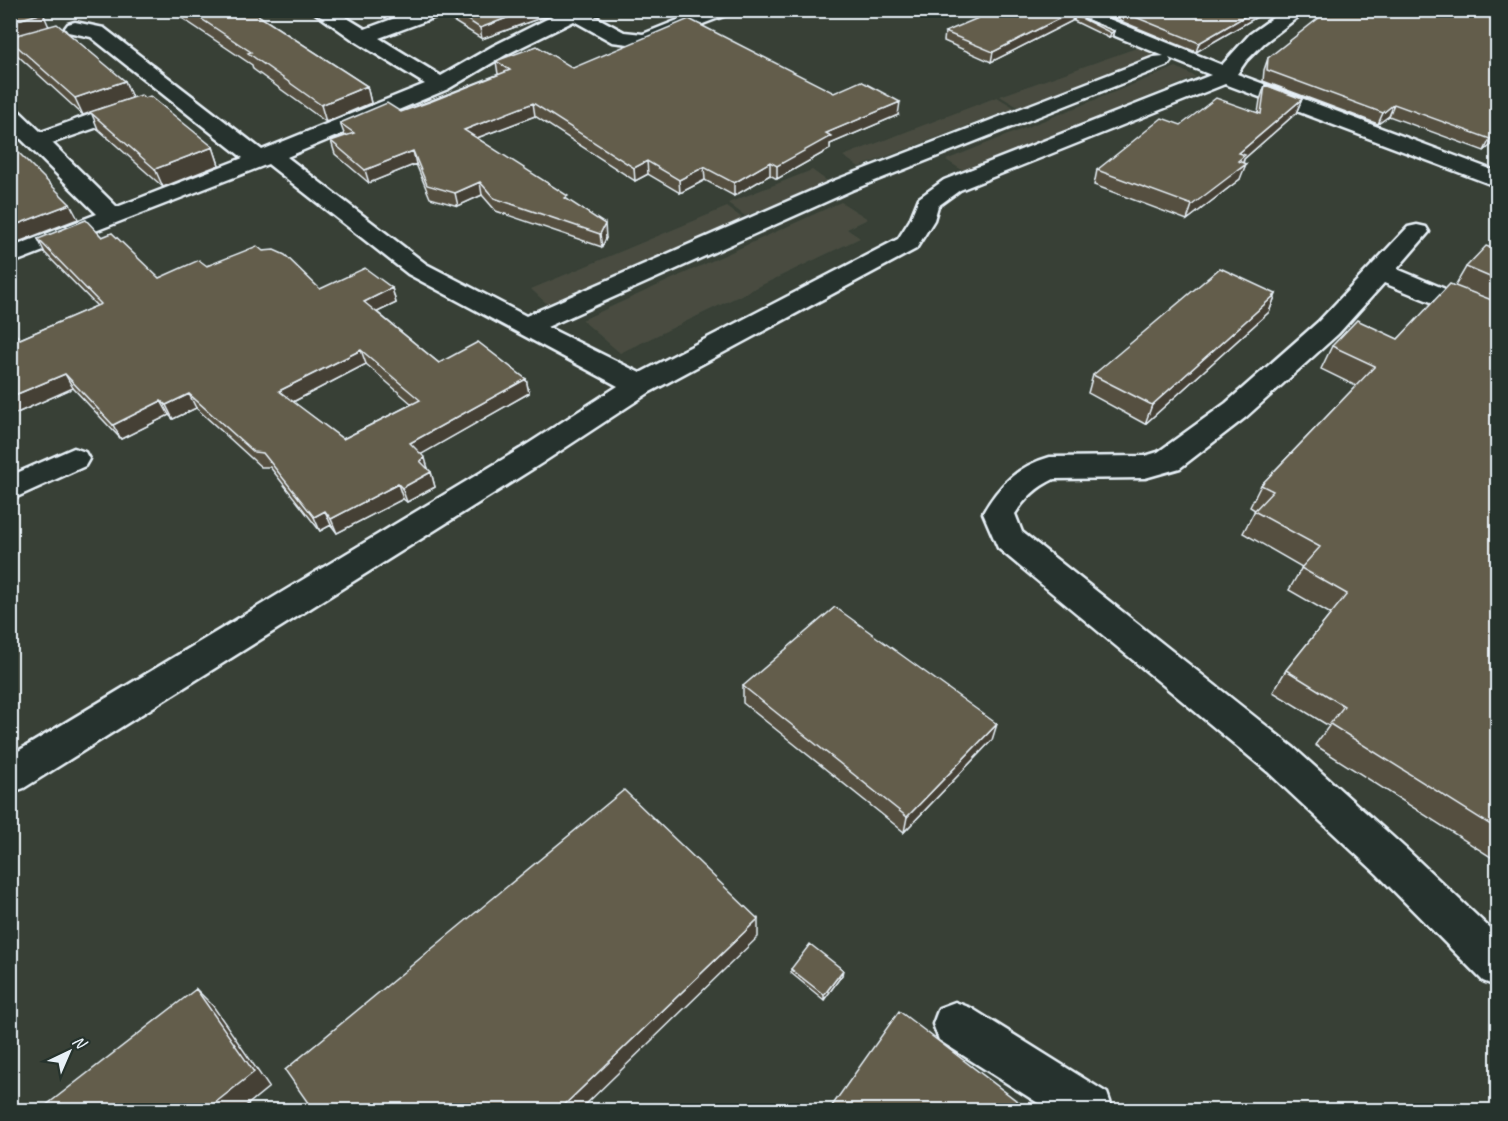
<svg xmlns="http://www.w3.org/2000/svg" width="1508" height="1121" font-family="Caveat,sans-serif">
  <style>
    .built { fill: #484c41 }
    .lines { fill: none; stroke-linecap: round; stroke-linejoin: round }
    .minor-casing { stroke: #e8f1f8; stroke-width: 5 }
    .minor { fill: #26332d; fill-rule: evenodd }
    .wall { fill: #555041; stroke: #e8f1f8; stroke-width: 1.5; fill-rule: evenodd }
    .shaded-wall { fill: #454135; stroke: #e8f1f8; stroke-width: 1.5 }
    .building { fill: #635d4c; stroke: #e8f1f8; stroke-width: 1.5; fill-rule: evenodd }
  </style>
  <rect width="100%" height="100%" fill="#384036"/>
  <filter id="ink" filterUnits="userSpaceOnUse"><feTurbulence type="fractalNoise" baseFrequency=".0167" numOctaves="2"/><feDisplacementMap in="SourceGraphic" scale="12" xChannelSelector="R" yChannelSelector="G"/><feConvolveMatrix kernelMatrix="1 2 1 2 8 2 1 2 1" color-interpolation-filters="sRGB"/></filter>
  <g filter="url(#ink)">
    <path class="built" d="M1145,45L1164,54L1018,107L1000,96Z
      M1176,67L1196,77L965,172L946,160Z
      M997,97L1015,108L859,167L843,156Z
      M812,170L830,183L745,216L728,203Z
      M841,202L868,219L847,229L860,238L620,353L582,320Z
      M727,207L745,220L548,305L531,289Z"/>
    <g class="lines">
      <defs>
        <path id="minor" d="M311,10H334L365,29L417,10H446L444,14L379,38L441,76L493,46L565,10H590L589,13L624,32L643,34L703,10H731L729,14L645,46L612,42L574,21L507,54L448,89L287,157L426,264L526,316L836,180L1154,57L1164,56L1062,14L1060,10H1087L1222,65L1250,34L1281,12L1307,10L1264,43L1246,61L1237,74L1498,172V187L1225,84L960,190L938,206L934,220L916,249L650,392L542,463L24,788L10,793V756L520,449L618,386L408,274L268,164L10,264V248L97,214L10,128V109L18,110L41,132L128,101L136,100L144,101L147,106L144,111L52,143L117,207L243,158L91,37L68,32L65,28L68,24L75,22L104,28L262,150L425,84L355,41ZM1169,58L1211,75L944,180L919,198L910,220L898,239L640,373L547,327L852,190L1168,65L1171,61Z
          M1417,225L1426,227L1429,232L1397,269L1498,311V329L1384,283L1338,334L1246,417L1180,468L1145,478L1054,479C1037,487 1025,498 1015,514L1022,532L1294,748L1405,848L1498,936V987L1483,981L1377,874L1268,772L998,548L983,513C999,485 1018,466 1050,457L1145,456L1158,452L1226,403L1318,322L1408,227Z
          M74,448L85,452L89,459L85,466L10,500V476Z
          M955,1002L971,1008L1107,1093L1113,1110H1049L939,1040L933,1024L939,1008Z"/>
      </defs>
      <use href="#minor" class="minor-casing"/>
      <use href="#minor" class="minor"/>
    </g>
    <path class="wall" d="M10,10L49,26L125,81L132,98L213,147L219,165L163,187L98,129L91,112L83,115L16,54L10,43Z
      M170,10H250L367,86L371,103L326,122L253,69L252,65Z
      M444,10H557V12L482,39L445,16Z
      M1094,10H1269L1196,52Z
      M1074,11L1072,21L991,62L944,41L945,32Z
      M1075,15L1114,31L1112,37L1109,38L1074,21Z
      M1268,58L1497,140L1484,151L1389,116L1378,124L1263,81L1264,70Z
      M496,61L573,68L834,93L898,115L830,144V149L777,179L770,175L734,196L705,180L680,193L648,174L635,181L535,116L477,138L568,200L606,238L602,247L496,211L482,195L458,206L430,198L416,164L369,183L335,154L331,141L345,136L340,123L401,112L499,74H498Z
      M1265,85L1302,99L1296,113L1244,159L1240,179L1187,220L1094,185L1097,170L1181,125L1258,113L1260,100Z
      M102,237L159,278L263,251L320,289L392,288L396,303L377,312L439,363L526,379L529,393L421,454L429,470L431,472L435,487L407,502L403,499L337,533L331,525L320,531L270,467H261L196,408L173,419L169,415L121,439L73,388L10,416V328L20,339L97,306L45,253L38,239ZM366,364L412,404L343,439L293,402Z
      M1497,250V861L1315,745L1329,726L1273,692L1286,670L1331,614L1289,590L1302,567L1243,533L1255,510L1250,507L1261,485L1356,386L1321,369L1332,346L1398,339L1455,286L1466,267Z
      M1276,294L1269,312L1145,424L1088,393L1093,375Z
      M743,686L992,740L904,832L743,703Z
      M791,969L842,975L824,1000L791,973Z"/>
    <path class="shaded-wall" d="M528,10H557V12L482,39L480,28Z
      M1256,10H1269L1196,52L1199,43Z
      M1074,11L1072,21L991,62L993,52Z
      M43,13L49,27L10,39V22Z
      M1114,31L1112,37L1109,38L1111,33Z
      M125,81L132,98L83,115L75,98Z
      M367,86L371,103L326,122L321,105Z
      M1302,99L1296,113L1244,159L1241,168L1246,164L1240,179L1187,220L1192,205L1239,153Z
      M900,102L898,115L830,144V149L777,179V166L826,133Z
      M533,103L535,116L466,142L464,130Z
      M1394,104L1389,116L1378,124L1383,113Z
      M1497,133V140L1484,151L1490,139Z
      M213,147L219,165L163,187L155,169Z
      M413,151L416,164L369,183L365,170Z
      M647,161L648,174L635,181L634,168Z
      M770,162V175L734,196V183Z
      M704,167L705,180L680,193L679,180Z
      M480,182L482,195L458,206L455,193Z
      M70,204L78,219L13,244L10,239V227Z
      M605,224L606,238L602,247L600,234Z
      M392,288L396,303L369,316L364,302Z
      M1276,294L1269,312L1145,424L1152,405Z
      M361,350L366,364L285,406L279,391Z
      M65,374L73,388L10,416V397Z
      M526,379L529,393L415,458L410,443Z
      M189,394L196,408L173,419L166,405Z
      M161,401L169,415L121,439L113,425Z
      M425,458L429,472L420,461Z
      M10,466L14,472L10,473Z
      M431,472L435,487L407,502L402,488Z
      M398,484L403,499L337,533L331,519Z
      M325,511L331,525L320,531L314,517Z
      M997,724L992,740L904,832L907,817Z
      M758,919V937L580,1110H559Z
      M843,970L842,975L824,1000V995Z
      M196,989L213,1006L269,1087L241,1110H206Z"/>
    <path class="building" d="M10,10H40L43,13L10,22Z
      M188,10H250L367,86L321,105L248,53L251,52Z
      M452,10H528L480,28Z
      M997,10H1072L1074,11L993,52L945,32Z
      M1118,10H1256L1199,43Z
      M1329,10H1497V133L1490,139L1394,104L1383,113L1267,70L1268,58Z
      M1075,15L1114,31L1111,33Z
      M689,19L834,93L861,81L900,102L826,133L831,136L777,166L770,162L734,183L704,167L679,180L647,161L634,168L533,103L464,130L568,196L565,198L605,224L600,234L494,198L480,182L455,193L427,185L413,151L365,170L331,141L354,133L340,123L387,103L401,112L432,101L510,70L496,61L537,46L573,68Z
      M57,24L125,81L75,98L10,40V37Z
      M1265,85L1302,99L1239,153L1245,155L1238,161L1246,164L1192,205L1097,170L1162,118L1181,125L1216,98L1261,114Z
      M141,95L145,98L150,96L213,147L155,169L90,112Z
      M10,144L70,204L10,227Z
      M86,220L102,237L112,233L159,278L199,260L207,266L257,246L263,251L274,250L285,255L320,289L365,268L392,288L364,302L439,363L478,342L526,379L410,443L425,458L420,461L431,472L402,488L398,484L331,519L325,511L314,517L263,453L254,452L189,394L166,405L161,401L113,425L65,374L10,397V328L20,339L101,304L38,239ZM361,350L420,400L343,439L279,391Z
      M1486,246L1497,250V280L1466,267Z
      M1220,268L1276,294L1152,405L1093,375Z
      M1450,284L1497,302V829L1330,724L1344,706L1286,670L1347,594L1301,568L1320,547L1254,511L1273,491L1261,485L1375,366L1332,346L1357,320L1398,339Z
      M835,607L997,724L907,817L743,686Z
      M624,790L758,919L559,1110H313L285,1070Z
      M810,944L843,970L824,995L791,969Z
      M196,989L254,1072L206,1110H40Z
      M899,1011L1029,1110H829Z"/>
  </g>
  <rect width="1508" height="1121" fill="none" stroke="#26332d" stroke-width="36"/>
  <rect x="18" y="18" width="1472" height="1085" fill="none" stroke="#e8f1f8" stroke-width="2" filter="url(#ink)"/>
  <g transform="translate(69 1052) rotate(44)" stroke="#26332d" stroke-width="4.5" paint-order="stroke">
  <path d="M0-4.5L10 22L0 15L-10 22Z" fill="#e8f1f8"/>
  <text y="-9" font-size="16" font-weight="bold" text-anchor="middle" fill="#e8f1f8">N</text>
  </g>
</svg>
